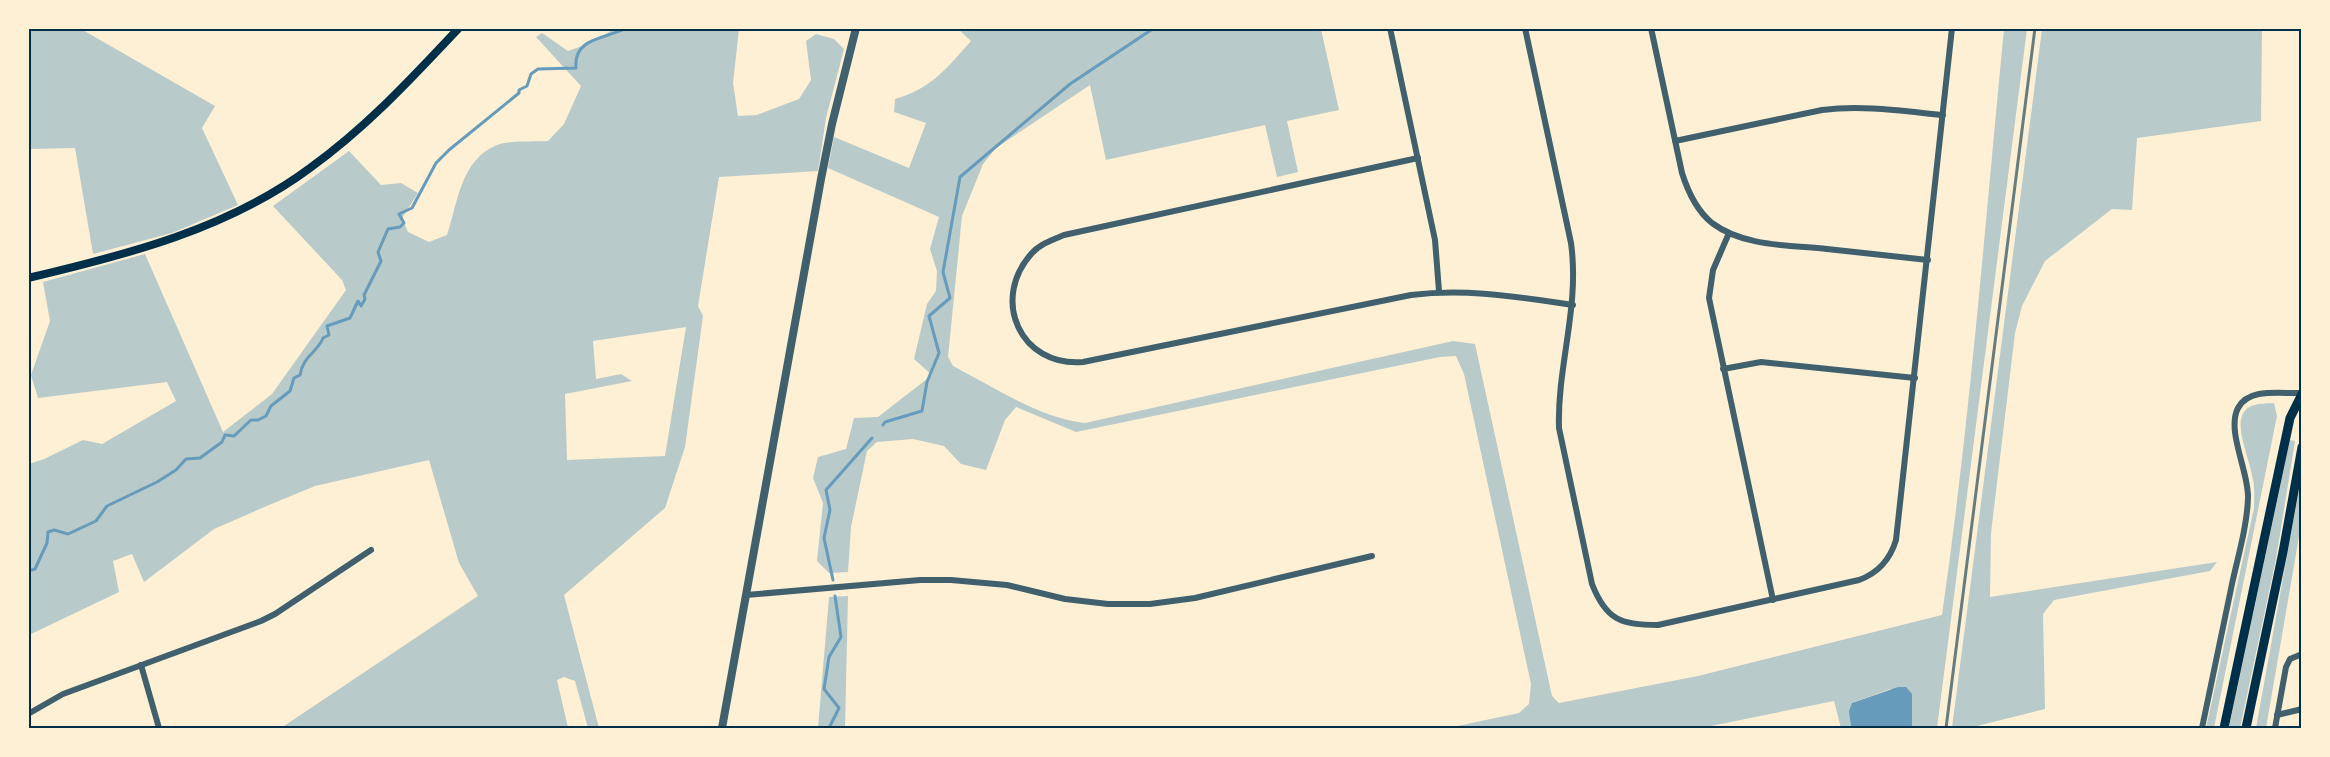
<svg xmlns="http://www.w3.org/2000/svg" width="2330" height="757" viewBox="0 0 2330 757" font-family="'Roboto Serif',serif">
<style>
.green{fill:#b9caca;fill-rule:evenodd}
.water{fill:#669bbc}
.lines{fill:none;stroke-linecap:round;stroke-linejoin:round}
.stream{stroke:#669bbc;stroke-width:3}
.minor{stroke:#3f606c;stroke-width:6}
.tertiary{stroke:#3f606c;stroke-width:8}
.secondary{stroke:#003049;stroke-width:8}
.primary{stroke:#003049;stroke-width:9}
.rail{stroke:#657d81;stroke-width:3}
.neatline{fill:none;stroke:#003049;stroke-width:2}
</style>
<rect width="100%" height="100%" fill="#fdf0d5"/>
<!-- green -->
<g class="green">
<path d="M615,28L739,29L733,83L738,116L757,115L799,99L811,80L806,41L816,34L834,39L844,49L826,118L818,171L719,177L698,306L703,316L685,447L665,508L564,595L599,728H588L575,681L564,677L557,680L568,728H281L478,596L459,563L429,460L315,486L269,505L214,529L144,582L132,554L113,561L119,592L29,635V464L44,459L83,440L102,444L176,401L167,382L38,398L31,375L50,321L43,282L145,254L223,432L272,394L346,290L342,280L273,206L349,151L381,185L401,183L418,193L402,218L408,232L429,242L447,235C458,203 460,160 497,145C509,140 534,142 548,141L564,124L581,86L536,37L542,33L568,51L596,41ZM686,327L665,456L567,460L565,394L632,381L621,374L596,379L593,341Z"/>
<polygon points="28,29 81,29 215,106 202,128 238,205 172,233 93,254 75,148 29,149"/>
<path d="M958,29H1321L1339,110L1287,121L1298,172L1277,177L1265,125L1106,160L1090,85L996,148L983,164L962,216L948,357L953,366C994,387 1039,418 1085,423L1453,341L1475,344L1552,696L1559,703L1698,676L1942,615C1970,421 1985,224 2004,29H2027L1937,728H1912V694L1890,689L1852,703L1850,722L1851,728H1841L1834,701L1701,728H1448L1519,713L1529,704L1531,684L1464,374L1456,356L1440,357L1076,432L1016,407L1005,420L986,470L961,464L944,446L913,439L877,442L867,451L851,527L848,572L829,573L817,561L823,503L813,478L818,457L846,449L854,418L878,417L932,375L914,359L927,304L936,291L937,271L930,249L939,217L828,168L834,137L909,168L926,123L894,112L895,99C931,89 947,68 971,41Z"/>
<polygon points="2042,29 2262,29 2261,121 2137,138 2132,210 2112,209 2045,261 2022,306 2015,333 1991,533 1990,597 2217,562 2210,571 2054,600 2043,614 2045,709 1969,728 1952,728"/>
<path d="M2274,403L2277,416L2214,728H2206L2254,508C2254,499 2255,489 2253,480C2251,463 2236,431 2242,416C2247,402 2263,404 2274,403Z"/>
<polygon points="2290,440 2295,441 2276,559 2240,728 2229,728"/>
<polygon points="2301,478 2301,525 2266,728 2256,728"/>
<polygon points="848,596 845,728 818,728 829,597"/>
</g>
<!-- water -->
<polygon class="water" points="1898,687 1906,687 1912,694 1912,728 1851,728 1849,711 1852,703"/>
<g class="lines">
<!-- stream -->
<g class="stream">
<polyline points="883,425 885,422 922,411 927,382 939,353 929,316 950,298 943,272 960,177 1070,84 1154,28"/>
<path d="M28,571L35,569L47,543L48,532L54,530L68,534L96,521L107,506L157,482L176,470L186,459L200,458L222,442L225,435L234,436L251,420H258L266,416L271,406L290,391L294,378L300,375C303,356 317,353 323,338L329,335L327,326L350,318L358,301L361,306L365,299L364,295L381,261L378,252L388,229L400,227L404,223L399,214L412,208L436,163L449,150L519,93V90L527,86L531,74L538,69L576,68C573,37 607,39 626,28"/>
<polyline points="833,580 824,538 830,510 826,490 872,438"/>
<polyline points="829,728 839,708 824,689 829,657 841,637 835,596"/>
</g>
<!-- minor -->
<g class="minor">
<polyline points="1390,28 1435,240 1439,291"/>
<path d="M1525,28L1571,243C1580,307 1557,366 1559,428L1592,584C1606,620 1621,625 1658,625L1859,580C1878,573 1890,560 1896,540L1952,28"/>
<path d="M1651,28L1682,173C1688,192 1696,210 1712,223C1744,247 1790,245 1827,249C1861,253 1894,256 1928,260"/>
<path d="M1675,141L1822,110C1863,105 1902,111 1943,115"/>
<path d="M1418,158L1064,235C1052,240 1040,244 1032,253C990,299 1020,367 1083,362L1411,295C1467,288 1517,297 1573,305"/>
<polyline points="1729,233 1713,270 1709,298 1773,600"/>
<polyline points="1723,369 1761,362 1915,378"/>
<polyline points="746,595 920,580 951,580 1007,585 1065,599 1108,604 1150,604 1195,598 1372,556"/>
<polyline points="141,665 159,728"/>
<polyline points="28,714 63,694 261,621 275,614 371,550"/>
<polyline points="2277,715 2302,709"/>
<path d="M2202,728C2212,680 2222,632 2232,584C2238,556 2247,527 2248,498C2249,472 2226,431 2238,408C2249,387 2282,394 2302,393"/>
<polyline points="2275,728 2286,667 2290,659 2302,654"/>
</g>
<!-- tertiary -->
<polyline class="tertiary" points="722,728 821,179 832,124 856,28"/>
<!-- secondary -->
<path class="secondary" d="M28,278C126,255 228,229 310,168C366,128 412,78 459,28"/>
<!-- primary -->
<g class="primary">
<polyline points="2224,728 2290,418 2302,394"/>
<polyline points="2246,728 2283,552 2302,447"/>
</g>
<!-- rail -->
<polyline class="rail" points="1946,728 2035,28"/>
</g>
<!-- border -->
<rect width="2330" height="757" fill="none" stroke="#fdf0d5" stroke-width="60"/>
<rect x="30" y="30" width="2270" height="697" class="neatline"/>
</svg>
